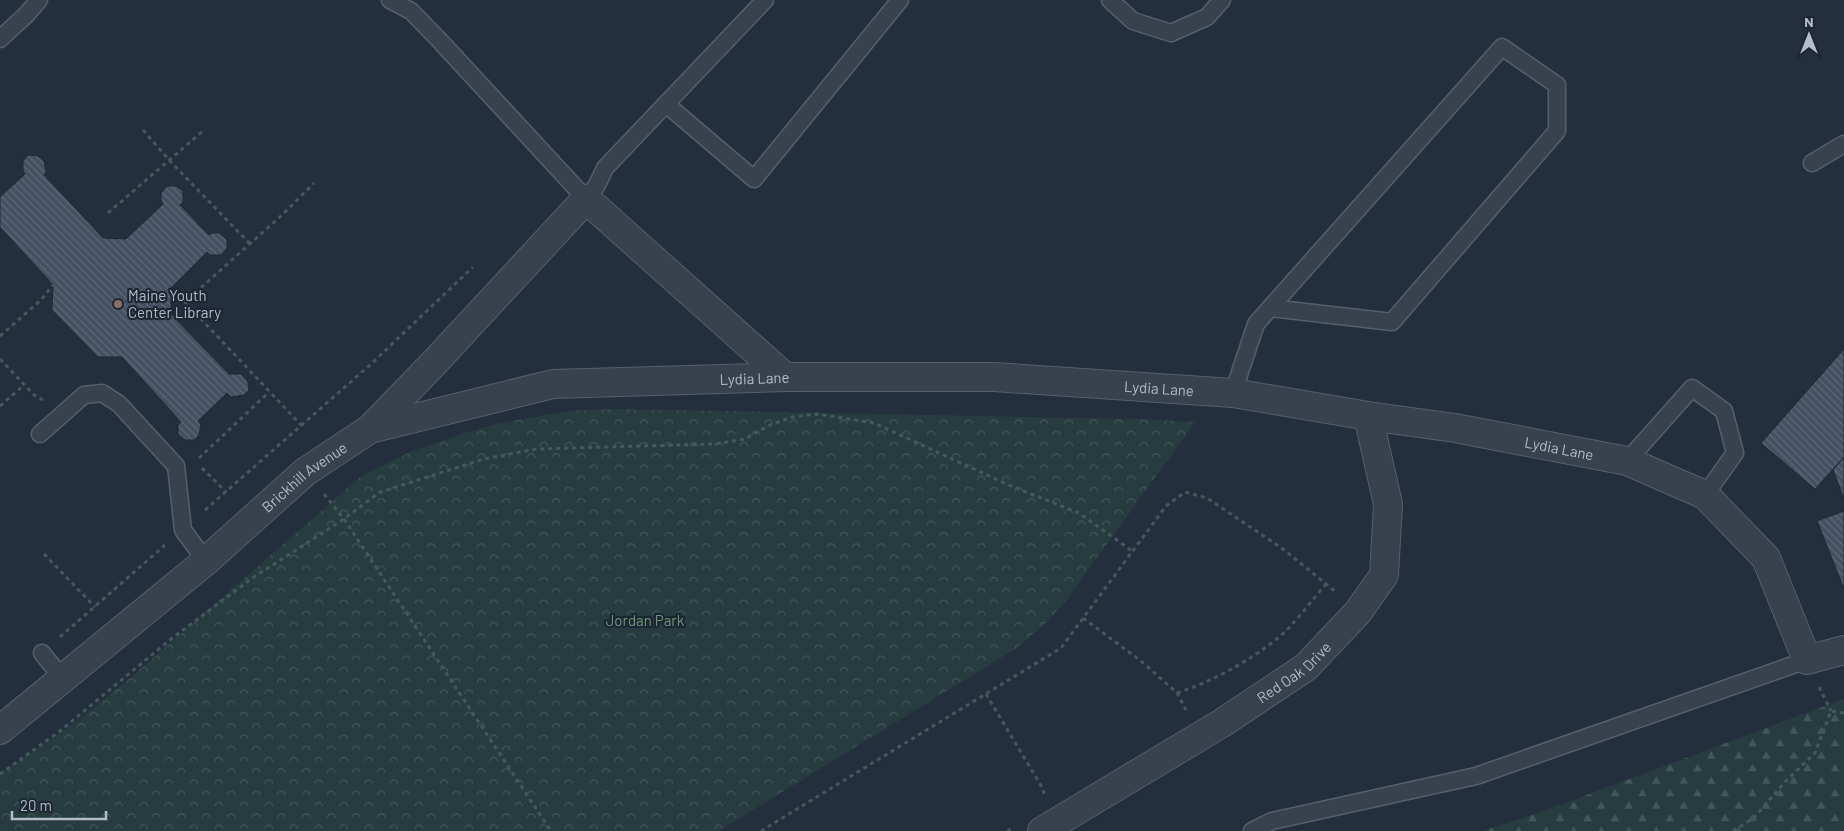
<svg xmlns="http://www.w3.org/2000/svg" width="1844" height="831" viewBox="0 0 1844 831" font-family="Barlow,sans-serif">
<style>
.forest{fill:url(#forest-firs)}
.park{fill:url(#park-crowns)}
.building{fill:url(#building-back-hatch);stroke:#1f2835}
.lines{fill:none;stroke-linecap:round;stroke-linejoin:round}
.service-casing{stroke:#565f6c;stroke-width:19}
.minor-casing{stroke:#565f6c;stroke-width:30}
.path{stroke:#44595c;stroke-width:3;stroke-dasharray:4 4;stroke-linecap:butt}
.service{stroke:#38414e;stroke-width:16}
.minor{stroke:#38414e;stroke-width:28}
.education-dot{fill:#8d6e63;stroke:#1d2633;stroke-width:2}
.labels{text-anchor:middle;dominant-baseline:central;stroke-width:4.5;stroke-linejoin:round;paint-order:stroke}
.poi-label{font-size:15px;fill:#b4bcc9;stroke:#1d2633;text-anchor:start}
.street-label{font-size:15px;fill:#b4bcc9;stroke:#1d2633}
.park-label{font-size:15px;fill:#6b9a76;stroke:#1d2633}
</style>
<defs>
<pattern id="forest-firs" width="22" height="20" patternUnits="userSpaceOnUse" patternTransform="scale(1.25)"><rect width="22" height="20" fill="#263c3f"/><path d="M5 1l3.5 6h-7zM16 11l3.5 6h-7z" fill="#435659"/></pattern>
<pattern id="park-crowns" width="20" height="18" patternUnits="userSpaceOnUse" patternTransform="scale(1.25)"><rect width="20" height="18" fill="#263c3f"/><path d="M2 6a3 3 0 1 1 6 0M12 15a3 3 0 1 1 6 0" fill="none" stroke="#435659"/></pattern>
<pattern id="building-back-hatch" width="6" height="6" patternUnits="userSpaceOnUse" patternTransform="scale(1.25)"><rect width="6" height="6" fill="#455162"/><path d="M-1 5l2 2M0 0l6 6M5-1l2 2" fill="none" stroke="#5d6877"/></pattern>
</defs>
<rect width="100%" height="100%" fill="#242f3e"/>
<!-- forest -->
<polygon class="forest" points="1844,699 1844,831 1483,831 1541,812"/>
<!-- park -->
<polygon class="park" points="614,409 1138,419 1195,422 1065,602 1043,626 1015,649 719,831 0,831 0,774 77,721 129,679 360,477 410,452 461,434 496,424 568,411"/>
<!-- building -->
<g class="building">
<polygon points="28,155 38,156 44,161 46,172 44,175 103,238 126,239 163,204 161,200 161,193 167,186 176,186 183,191 183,202 180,205 209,235 213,233 219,233 227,240 227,248 221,255 210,255 207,252 171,288 171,314 229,374 241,374 248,382 249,390 244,395 231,397 227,393 198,421 201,425 199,435 195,440 185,440 178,434 178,425 181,422 122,357 98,357 52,310 53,285 0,227 0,197 25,174 23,171 23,161"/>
<polygon points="1844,349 1844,457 1815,489 1761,443"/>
<polygon points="1844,457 1844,499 1833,470"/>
<polygon points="1844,511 1844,589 1817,521"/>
</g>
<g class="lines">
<!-- service casing -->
<g class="service-casing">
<g id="service">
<polyline points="390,0 411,11 441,42 586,199 597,185 605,168 765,0"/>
<polyline points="1110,0 1133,21 1171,33 1207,17 1222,0"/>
<polyline points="0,39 26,15 39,0"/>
<polyline points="666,104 754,179 900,0"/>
<polyline points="1812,163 1844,144"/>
<polyline points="1233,393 1256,324 1270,308 1502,47 1557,85 1557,131 1392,322 1270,308"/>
<polyline points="40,434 84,395 102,393 119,404 176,466 183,530 206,561"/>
<polyline points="1627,461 1692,388 1724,411 1735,453 1705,495"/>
<polyline points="42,653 63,679"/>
<polyline points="1252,831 1272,821 1476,776 1807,660"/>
</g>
</g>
<!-- minor casing -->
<g class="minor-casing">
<g id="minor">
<path id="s1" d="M370,429L553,384L785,377H994L1233,393L1368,416L1455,428L1627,461L1705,495L1766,558L1807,660L1844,650"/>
<path id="s2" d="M0,730L206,561L305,472L370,429L434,363L586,199L785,377"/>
<path id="s3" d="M1042,831L1222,723L1306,667L1358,612L1384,575L1388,504L1368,416"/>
</g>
</g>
<!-- path -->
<g class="path">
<polyline points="143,130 169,160 250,244"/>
<polyline points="108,213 204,130"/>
<polyline points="0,336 41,300 53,285"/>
<polyline points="0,359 34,395 43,400"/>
<polyline points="0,406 24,385"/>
<polyline points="302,426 185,302 282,215 314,183"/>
<polyline points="199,458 269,392"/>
<polyline points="202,468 226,492"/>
<polyline points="324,494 344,519 551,831"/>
<polyline points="205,510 370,365 473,267"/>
<polyline points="44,554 95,607"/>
<polyline points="1083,618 1141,661 1177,693 1186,710"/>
<polyline points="60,637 165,545"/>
<polyline points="1819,687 1831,711"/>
<path d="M1177,693C1213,681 1248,662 1278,638C1293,626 1312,600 1326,584"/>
<polyline points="986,694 1043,789 1044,794"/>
<polyline points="0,774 60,731 171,639 251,579 344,519 380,492 484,459 536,449 715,444 745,439 768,426 792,417 817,414 874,423 1011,486 1079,513 1132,551"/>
<polyline points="761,831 1061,648 1166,506 1185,492 1207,498 1283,549 1336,592"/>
<polyline points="1007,831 1014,827"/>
<polyline points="1733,831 1754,818 1784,783 1815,753 1831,711 1844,713"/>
</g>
<!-- service -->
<use href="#service" class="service"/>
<!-- minor -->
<use href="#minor" class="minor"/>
</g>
<!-- markers -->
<circle class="education-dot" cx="118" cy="304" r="5"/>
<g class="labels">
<!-- poi labels -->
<g class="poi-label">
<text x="128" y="295">Maine Youth<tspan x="128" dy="17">Center Library</tspan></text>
</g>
<!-- street labels -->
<g class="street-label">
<text stroke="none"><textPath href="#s1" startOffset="390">Lydia Lane</textPath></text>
<text stroke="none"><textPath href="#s1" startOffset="795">Lydia Lane</textPath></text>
<text stroke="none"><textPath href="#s1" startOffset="1200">Lydia Lane</textPath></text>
<text stroke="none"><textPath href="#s2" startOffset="396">Brickhill Avenue</textPath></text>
<text stroke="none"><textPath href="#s3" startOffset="298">Red Oak Drive</textPath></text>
</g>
<!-- park labels -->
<g class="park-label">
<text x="645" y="620">Jordan Park</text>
</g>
</g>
<!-- north arrow -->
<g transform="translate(1809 35)" stroke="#1d2633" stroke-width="4" paint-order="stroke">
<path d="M0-4L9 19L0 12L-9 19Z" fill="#b4bcc9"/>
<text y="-8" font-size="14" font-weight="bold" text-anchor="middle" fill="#b4bcc9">N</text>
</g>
<!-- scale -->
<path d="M12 811v8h94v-8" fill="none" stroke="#b4bcc9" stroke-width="2.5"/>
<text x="20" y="811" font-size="15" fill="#b4bcc9" stroke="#1d2633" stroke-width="4" paint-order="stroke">20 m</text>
</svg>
